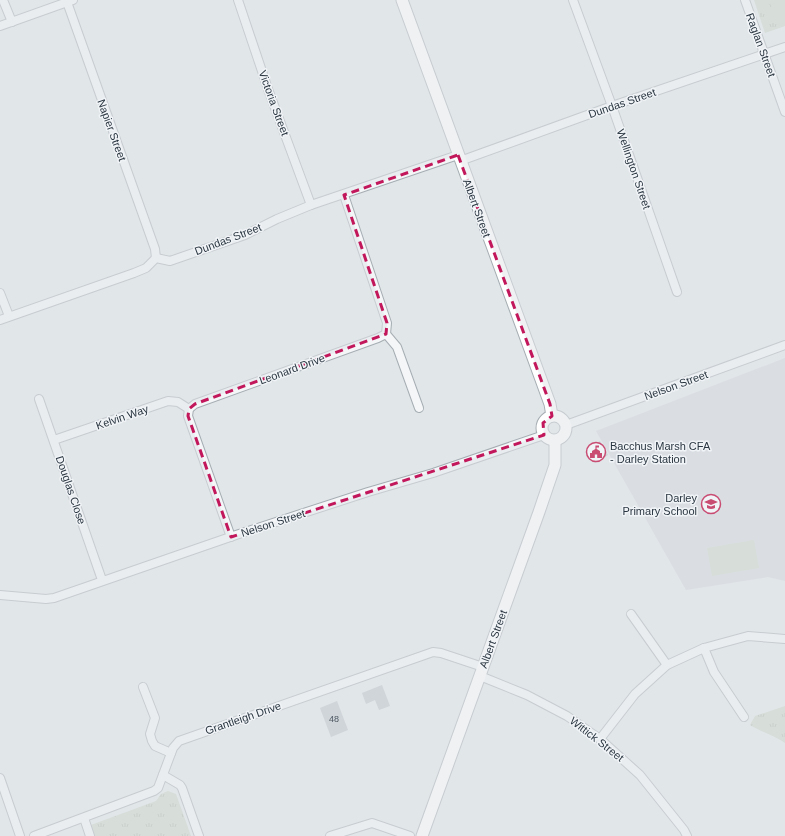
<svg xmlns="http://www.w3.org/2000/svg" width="785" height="836" viewBox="0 0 785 836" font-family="Arial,sans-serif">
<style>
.built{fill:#d0d5db}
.grass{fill:url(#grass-tufts)}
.pitch{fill:#c9d3c3}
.building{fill:#b9c0c6}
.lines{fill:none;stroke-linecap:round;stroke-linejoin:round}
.street-casing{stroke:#a6aeb3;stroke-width:10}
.secondary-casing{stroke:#a6aeb3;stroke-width:13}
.street{stroke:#f4f6f8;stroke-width:8}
.secondary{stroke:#fff;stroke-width:11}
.marked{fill:none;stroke:#c2185b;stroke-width:3;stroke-dasharray:8 5;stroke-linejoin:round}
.labels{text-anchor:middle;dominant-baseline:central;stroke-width:3;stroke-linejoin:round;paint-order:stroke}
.number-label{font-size:9px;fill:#4e5862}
.street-label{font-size:11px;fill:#2a3641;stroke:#f1f4f7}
.poi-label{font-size:11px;fill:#2a3641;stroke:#f1f4f7;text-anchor:start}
</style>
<defs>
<pattern id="grass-tufts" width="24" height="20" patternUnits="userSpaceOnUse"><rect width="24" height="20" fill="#c9d3c3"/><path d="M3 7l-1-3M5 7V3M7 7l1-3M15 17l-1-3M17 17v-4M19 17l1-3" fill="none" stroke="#adb6a9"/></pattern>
</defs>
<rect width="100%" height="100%" fill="#e1e6e9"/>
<!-- built -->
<polygon class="built" points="785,358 785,581 768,577 686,590 596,431"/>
<!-- grass -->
<g class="grass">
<polygon points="754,0 785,0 785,26 765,33"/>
<path d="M785,706V743C774,735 761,732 750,725L755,716Z"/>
<polygon points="168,791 176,794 191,836 88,836 87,830 91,825 156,801 161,794"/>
</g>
<!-- pitch -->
<g class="pitch">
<polygon points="769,0 785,0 785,22 777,25"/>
<polygon points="754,540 759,568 712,576 707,548"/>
</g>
<!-- building -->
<g class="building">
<polygon points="600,441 608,455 595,463 587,450"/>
<polygon points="382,685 390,706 379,710 375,700 366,704 362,693"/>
<polygon points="337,701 348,730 331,737 320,708"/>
</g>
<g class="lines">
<!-- street casing -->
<g class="street-casing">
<g id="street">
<polyline points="3,0 12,22"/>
<polyline points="238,0 268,89 311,205"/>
<polyline points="573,0 612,106 677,292"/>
<polyline points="745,0 785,112"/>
<polyline points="67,2 155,249 156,258"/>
<polyline points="0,26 73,0"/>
<polyline points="460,161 612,106 785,47"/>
<polyline points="0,293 9,316"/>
<polyline points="0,320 134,273 146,268 156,258 170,261 245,235 277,219 311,205 458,155"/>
<polyline points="386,334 397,347 419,408"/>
<polyline points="39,399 102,580"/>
<polyline points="566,425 785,345"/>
<polyline points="54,440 168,401 178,402 189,409"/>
<polyline points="231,537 188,416 189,409 195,404 378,338 386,334 387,323 344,195"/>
<polyline points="0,595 46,599 54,598 236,535 368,492 433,473 544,435"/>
<polyline points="631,614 667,665"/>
<polyline points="704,648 714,672 744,717"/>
<polyline points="480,676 527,695 567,716 600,739 640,775 684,830 687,836"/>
<polyline points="143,687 155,718 150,734 152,741 155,746 171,753"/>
<polyline points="600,739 635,694 667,665 704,648 748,636 785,639"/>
<polyline points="163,775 180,785 182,788 199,836"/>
<polyline points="0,778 20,836"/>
<polyline points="84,818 90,836"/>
<polyline points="34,836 154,791 158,788 173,748 179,741 433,652 441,653 483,667"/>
<polyline points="330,836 372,823 410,836"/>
</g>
</g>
<!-- secondary casing -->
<g class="secondary-casing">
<g id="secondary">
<polyline points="402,0 550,404 552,416"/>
<circle cx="554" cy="428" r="12"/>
<polyline points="422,836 539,512 555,465 555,441"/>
</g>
</g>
<!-- street -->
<use href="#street" class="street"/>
<!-- secondary -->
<use href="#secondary" class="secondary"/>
</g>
<!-- marked area -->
<path d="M0 0H785V836H0ZM458,155L550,404L552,416L543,423L544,435L231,537L188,416L189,409L195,404L386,334L387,323L344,195Z" fill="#e1e6e9" fill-opacity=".55" fill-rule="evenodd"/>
<path class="marked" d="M458,155L550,404L552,416L543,423L544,435L231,537L188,416L189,409L195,404L386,334L387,323L344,195Z"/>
<!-- icons -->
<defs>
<g id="civic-ring" transform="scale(1)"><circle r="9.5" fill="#f1f4f7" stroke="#c94c73" stroke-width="1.5"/><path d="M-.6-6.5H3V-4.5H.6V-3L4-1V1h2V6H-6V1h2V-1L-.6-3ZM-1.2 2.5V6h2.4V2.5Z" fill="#c94c73"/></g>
<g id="school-ring" transform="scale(1)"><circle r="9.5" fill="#f1f4f7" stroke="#c94c73" stroke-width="1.5"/><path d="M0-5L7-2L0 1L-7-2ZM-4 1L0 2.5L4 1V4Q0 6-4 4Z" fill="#c94c73"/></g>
</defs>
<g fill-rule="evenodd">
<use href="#civic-ring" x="596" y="452"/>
<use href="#school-ring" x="711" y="504"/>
</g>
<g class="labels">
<!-- number labels -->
<g class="number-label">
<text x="334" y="719">48</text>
</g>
<!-- street labels -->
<g class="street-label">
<text transform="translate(761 45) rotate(70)">Raglan Street</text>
<text transform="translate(274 103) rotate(70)">Victoria Street</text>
<text transform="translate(622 103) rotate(-19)">Dundas Street</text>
<text transform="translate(112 130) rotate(70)">Napier Street</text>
<text transform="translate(634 169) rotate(71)">Wellington Street</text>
<text transform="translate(477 208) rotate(70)">Albert Street</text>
<text transform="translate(228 239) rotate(-21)">Dundas Street</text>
<text transform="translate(292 369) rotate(-20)">Leonard Drive</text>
<text transform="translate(676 385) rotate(-20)">Nelson Street</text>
<text transform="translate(122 417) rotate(-19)">Kelvin Way</text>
<text transform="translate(71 490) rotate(71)">Douglas Close</text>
<text transform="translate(273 523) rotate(-18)">Nelson Street</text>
<text transform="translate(493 639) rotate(-70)">Albert Street</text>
<text transform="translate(243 718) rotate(-19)">Grantleigh Drive</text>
<text transform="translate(597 739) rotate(38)">Wittick Street</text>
</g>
<!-- poi labels -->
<g class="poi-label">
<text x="610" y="446">Bacchus Marsh CFA<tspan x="610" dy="13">- Darley Station</tspan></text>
<text x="697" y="498" text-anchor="end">Darley<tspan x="697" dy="13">Primary School</tspan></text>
</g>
</g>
</svg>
